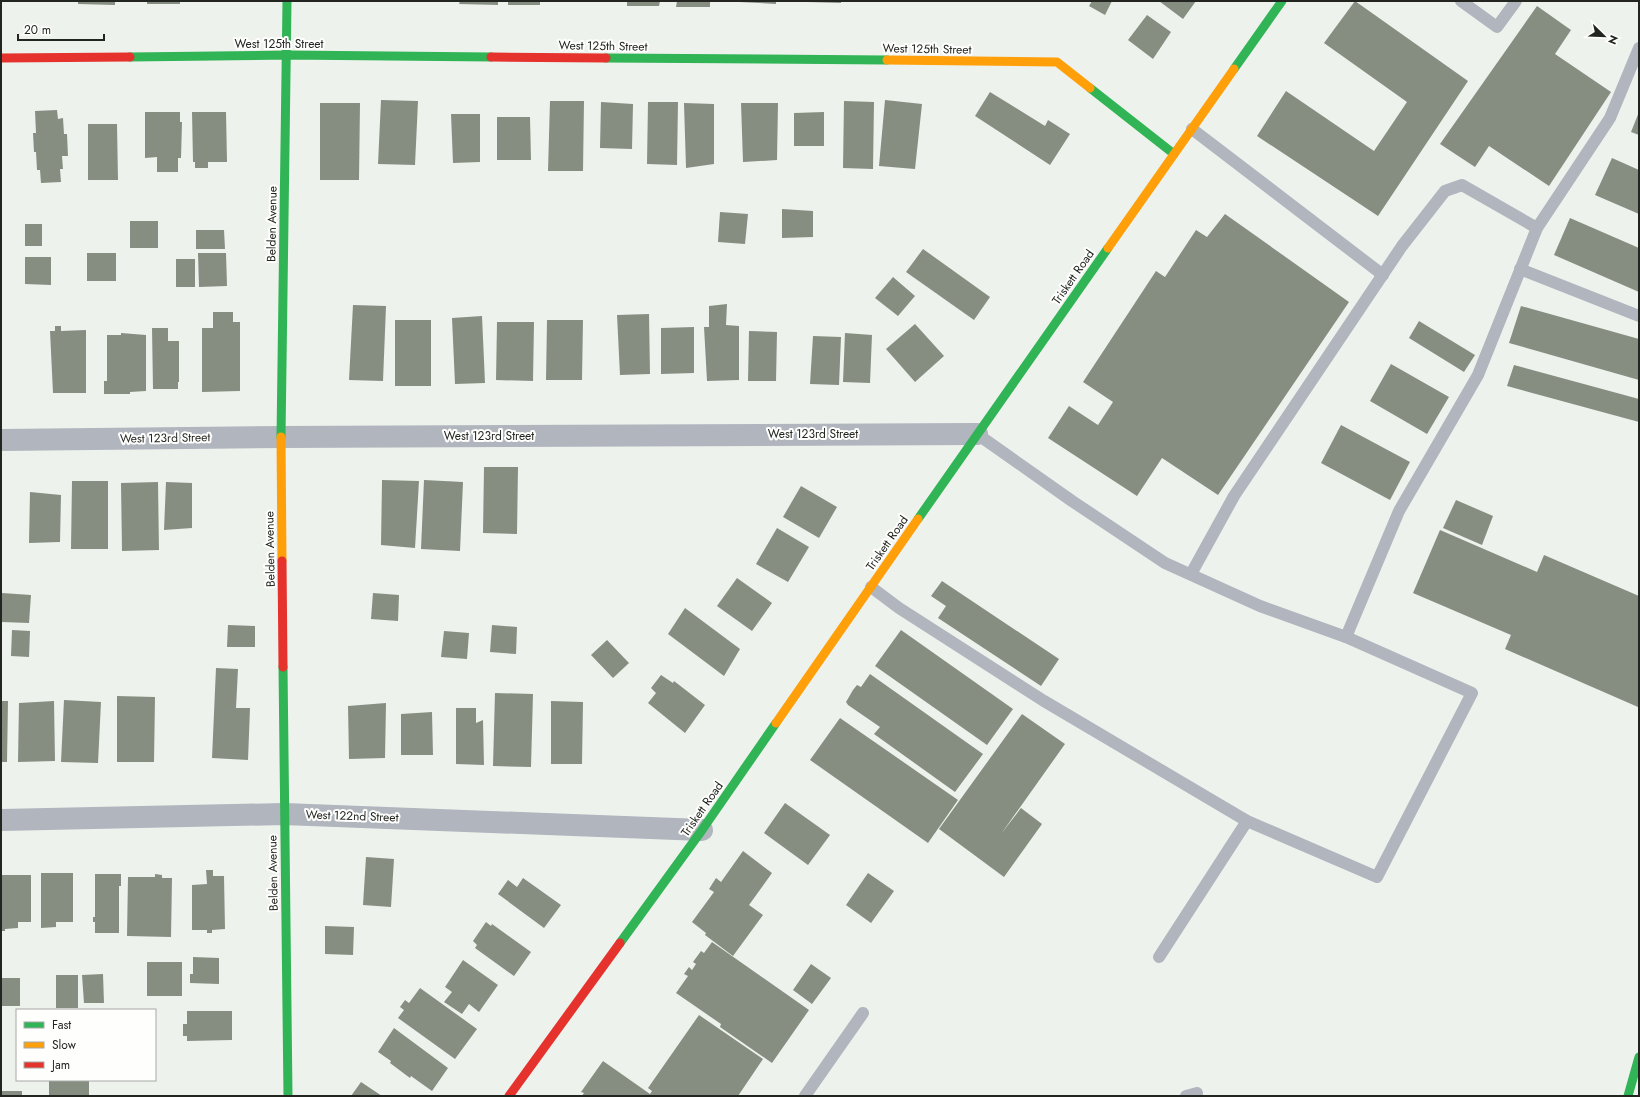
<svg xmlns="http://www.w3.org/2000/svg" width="1640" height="1097" viewBox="0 0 1640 1097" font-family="Jost,sans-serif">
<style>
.building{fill:#868e81}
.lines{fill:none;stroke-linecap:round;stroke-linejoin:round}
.lane{stroke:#b0b5be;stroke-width:12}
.street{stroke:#b0b5be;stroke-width:22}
.fast{stroke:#30b455;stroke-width:9}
.slow{stroke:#ff9f0a;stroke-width:9}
.jam{stroke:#e5322d;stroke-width:9}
.labels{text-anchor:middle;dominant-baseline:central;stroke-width:4;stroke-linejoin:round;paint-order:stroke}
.street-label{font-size:12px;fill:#232521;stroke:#fefffd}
</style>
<rect width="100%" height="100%" fill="#eef2ec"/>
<!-- building -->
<g class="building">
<polygon points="78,1 115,1 115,5 78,4"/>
<rect x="147" y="1" width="33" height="3"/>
<polygon points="460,1 498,1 498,5 459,4"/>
<rect x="508" y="1" width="32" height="4"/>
<polygon points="627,1 660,1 659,6 627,6"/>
<polygon points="677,1 710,1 710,7 676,7"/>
<polygon points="739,1 776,1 776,4 739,2"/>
<polygon points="807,1 841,1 841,3 807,2"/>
<polygon points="1092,1 1112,1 1105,15 1089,6"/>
<polygon points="1159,1 1196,1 1183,19"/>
<polygon points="1355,1 1468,81 1378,216 1257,136 1286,91 1374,151 1407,102 1324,43"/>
<polygon points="1537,6 1571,30 1555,54 1611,92 1549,186 1489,146 1475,167 1440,144"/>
<polygon points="1147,15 1171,32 1153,59 1128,40"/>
<polygon points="990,92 1045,126 1048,120 1070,134 1050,165 975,116"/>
<polygon points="381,100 418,101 415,165 378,164"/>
<polygon points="885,100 922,104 915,169 879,166"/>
<polygon points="550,101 584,101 583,171 548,171"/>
<polygon points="844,101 874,102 873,169 843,168"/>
<polygon points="601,102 633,104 632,149 600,148"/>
<polygon points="648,102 678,102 677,165 647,164"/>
<polygon points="320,103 360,103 359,180 320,180"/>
<polygon points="684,103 714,104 714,164 686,168"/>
<polygon points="741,103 778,103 777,160 743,162"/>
<polygon points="57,110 58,119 63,118 64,134 67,134 68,156 62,156 63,169 60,169 61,182 41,183 40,170 37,170 36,152 34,152 33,133 36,133 35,111"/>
<polygon points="145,112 180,112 180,122 182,122 181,158 178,158 178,172 157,172 157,157 145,158"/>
<polygon points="192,112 226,112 227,162 208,162 208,168 195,168 195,162 193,162"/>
<polygon points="824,112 824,146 794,146 794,113"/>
<polygon points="1639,112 1639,135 1631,132"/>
<polygon points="451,114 480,114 480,162 453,163"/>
<polygon points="497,117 530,117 531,160 497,160"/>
<polygon points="88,124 117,124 118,180 88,180"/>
<polygon points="1612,158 1639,170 1639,214 1595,195"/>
<polygon points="782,209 813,211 813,237 782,238"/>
<polygon points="720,212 748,214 745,244 718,242"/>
<polygon points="1225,214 1349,302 1218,495 1162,458 1137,496 1048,438 1069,406 1098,425 1113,402 1083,382 1156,271 1165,277 1196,230 1207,237"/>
<polygon points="1570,218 1639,248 1639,292 1554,255"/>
<rect x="130" y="221" width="28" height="27"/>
<rect x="25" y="224" width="17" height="22"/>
<polygon points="196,230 224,230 225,249 196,249"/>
<polygon points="923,249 990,297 974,320 906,272"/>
<rect x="87" y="253" width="29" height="28"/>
<polygon points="198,253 226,253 227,286 199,287"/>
<polygon points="25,257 51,257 51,285 25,284"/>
<rect x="176" y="259" width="19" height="28"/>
<polygon points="893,277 915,296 898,316 875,298"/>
<polygon points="727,304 726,325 739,326 739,380 707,381 704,327 709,327 709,306"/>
<polygon points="353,305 386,306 383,381 349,380"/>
<polygon points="1521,306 1639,339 1639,380 1509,343"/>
<polygon points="213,312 233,312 233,322 240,322 240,391 202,392 202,328 213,328"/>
<polygon points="649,314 650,374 620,375 617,315"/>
<polygon points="482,316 485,383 455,384 452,318"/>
<rect x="395" y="320" width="36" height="66"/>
<polygon points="547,320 583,320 582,380 546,380"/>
<polygon points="1419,321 1475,355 1464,372 1409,338"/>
<polygon points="497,322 534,322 533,381 496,380"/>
<polygon points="915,324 944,356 915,382 886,349"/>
<polygon points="55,326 61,326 61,331 86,330 86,393 53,393 50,331 55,331"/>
<polygon points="694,327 694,373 661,374 661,328"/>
<polygon points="152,328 168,328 168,341 179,341 179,382 178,382 178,389 153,389"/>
<polygon points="749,331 777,332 776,381 748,381"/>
<polygon points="121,333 146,335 146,391 130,392 130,394 104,394 104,381 107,381 107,335 121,335"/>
<polygon points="845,333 872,335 870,383 843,382"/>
<polygon points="813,336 841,337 839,385 810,384"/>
<polygon points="1391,364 1449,397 1427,434 1370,401"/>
<polygon points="1514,365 1639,399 1639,422 1507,386"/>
<polygon points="1341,425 1410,462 1390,500 1321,463"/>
<polygon points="484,467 518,467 517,534 483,533"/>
<polygon points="382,480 419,481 415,548 381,545"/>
<polygon points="424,480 463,482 460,551 421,549"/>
<polygon points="72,481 108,481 108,549 71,549"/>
<polygon points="158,482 159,550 122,551 121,483"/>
<polygon points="166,482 192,483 192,528 164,530"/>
<polygon points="801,486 837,507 819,538 783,517"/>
<polygon points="30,492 61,495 60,542 29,543"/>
<polygon points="1456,500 1493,516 1482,545 1443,528"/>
<polygon points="777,528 809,547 788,582 756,564"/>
<polygon points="1440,530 1537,572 1544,555 1639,596 1638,707 1505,649 1511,635 1413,593"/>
<polygon points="737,578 772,603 752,631 717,606"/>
<polygon points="942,581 1059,659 1041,686 938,618 946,606 931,596"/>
<polygon points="2,593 31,595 29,623 1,622"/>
<polygon points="373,593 399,595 398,621 371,619"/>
<polygon points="685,608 740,649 724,676 668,634"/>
<polygon points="228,625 255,626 255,647 227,647"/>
<polygon points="492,625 517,627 516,654 490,652"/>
<polygon points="12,630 30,631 29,657 11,656"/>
<polygon points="901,630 1013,709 987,745 875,666"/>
<polygon points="444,631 469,633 467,659 441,657"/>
<polygon points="607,640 629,663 613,678 591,655"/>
<polygon points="216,668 238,669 236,708 250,708 248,760 212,758"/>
<polygon points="870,674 983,754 955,792 874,734 880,727 848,705 846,702 853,690 857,685 861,687"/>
<polygon points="661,675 673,683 674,681 705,705 685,733 648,703 656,693 651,688"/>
<polygon points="495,693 533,694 531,767 493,766"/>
<polygon points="117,696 155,697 154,762 117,762"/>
<polygon points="64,700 101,702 98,763 61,762"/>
<polygon points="1,701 8,701 7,762 1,762"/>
<polygon points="54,701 55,761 18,762 19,703"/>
<polygon points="551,701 583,702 582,764 551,764"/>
<polygon points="386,703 385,758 349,759 348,706"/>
<polygon points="456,708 476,708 476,723 483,720 484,765 456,764"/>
<polygon points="432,712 433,755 401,755 401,714"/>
<polygon points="1022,714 1065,744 1001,834 1021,808 1042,824 1004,877 939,829"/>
<polygon points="840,718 958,800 928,843 810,760"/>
<polygon points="785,803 830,835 808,865 764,833"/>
<polygon points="743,851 772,873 749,905 763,915 733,956 705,935 706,933 692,922 714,892 709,889 716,878 721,882"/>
<polygon points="366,857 394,859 391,907 363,905"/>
<polygon points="206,870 213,870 213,876 224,876 225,929 212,930 212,933 207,933 207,930 192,930 192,885 207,884"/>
<polygon points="41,873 73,873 73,922 56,922 56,927 41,928"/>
<polygon points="868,873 894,891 871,923 846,905"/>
<polygon points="95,874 121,874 121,886 119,886 119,933 95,933 95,922 93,922 93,917 95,917"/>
<polygon points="155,874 162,875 162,878 172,878 171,937 127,936 128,877 155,877"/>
<polygon points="1,875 31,875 31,922 18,922 18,928 5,929 5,931 1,931"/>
<polygon points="523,878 561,905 544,928 498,894 508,880 517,887"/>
<polygon points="486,922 491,926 492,924 531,952 514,976 475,948 477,945 473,941"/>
<polygon points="325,926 354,927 353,955 325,954"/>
<polygon points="712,942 809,1010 772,1063 720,1027 721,1024 676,993 688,976 684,974 689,967 692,970 696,964 693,962 701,951 704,953"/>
<polygon points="193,957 219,958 219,984 190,983 190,974 193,974"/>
<polygon points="463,960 498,985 479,1012 469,1004 462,1014 444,1002 452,992 445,987"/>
<rect x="147" y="962" width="35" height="34"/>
<polygon points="811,964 831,978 812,1004 793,990"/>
<polygon points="103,974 104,1003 84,1003 82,975"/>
<rect x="56" y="975" width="22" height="33"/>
<rect x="1" y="978" width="19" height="28"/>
<polygon points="420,988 477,1029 455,1059 398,1018 404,1010 400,1007 405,1000 409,1003"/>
<polygon points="187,1011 232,1011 232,1040 187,1041 187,1036 183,1036 183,1024 187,1024"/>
<polygon points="699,1015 763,1059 738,1096 582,1096 584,1093 581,1092 603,1061 650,1094 652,1091 648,1088"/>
<polygon points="394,1028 448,1068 432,1091 411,1076 410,1078 390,1063 391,1061 378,1052"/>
<rect x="49" y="1080" width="40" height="16"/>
<polygon points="361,1082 382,1096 351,1096"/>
<rect x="1" y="1091" width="21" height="5"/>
</g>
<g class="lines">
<!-- lane -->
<g class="lane">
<polyline points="1461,1 1497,27 1516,1"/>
<polyline points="1192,129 1383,275"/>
<polyline points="1520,269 1639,316"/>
<polyline points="1191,574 1234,496 1402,246 1445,191 1462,185 1537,228"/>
<polyline points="871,587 899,608 1044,701 1247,821 1377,877 1472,693 1346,637 1260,606 1165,563 1072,501 977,434"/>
<polyline points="1346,637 1399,511 1478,375 1537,228 1610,118 1639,48"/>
<polyline points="1159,957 1247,821"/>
<polyline points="805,1096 863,1013"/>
<polyline points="1186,1096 1197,1093"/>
</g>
<!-- street -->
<g class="street">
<polyline points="1,440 281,437 977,434"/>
<polyline points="1,820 284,814 702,830"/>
</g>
<!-- fast -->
<g class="fast">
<polyline points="130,57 287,55 491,57"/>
<polyline points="606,58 887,60"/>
<polyline points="1234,69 1282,1"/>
<polyline points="1090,88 1174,154"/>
<polyline points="281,437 287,1"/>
<polyline points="918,519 1108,248"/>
<polyline points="283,667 288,1096"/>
<polyline points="620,943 702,830 776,723"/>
<polyline points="1628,1096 1639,1057"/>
</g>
<!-- slow -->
<g class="slow">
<polyline points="887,60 1057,62 1090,88"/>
<polyline points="1108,248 1234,69"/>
<polyline points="281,437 282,561"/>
<polyline points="776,723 918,519"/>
</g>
<!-- jam -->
<g class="jam">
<polyline points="491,57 606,58"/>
<polyline points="1,58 130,57"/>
<polyline points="282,561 283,667"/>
<polyline points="509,1096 620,943"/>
</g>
</g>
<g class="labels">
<!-- street labels -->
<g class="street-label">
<text x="279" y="44">West 125th Street</text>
<text transform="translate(603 46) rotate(1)">West 125th Street</text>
<text transform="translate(927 49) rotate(1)">West 125th Street</text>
<text transform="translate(272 224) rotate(-89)">Belden Avenue</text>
<text transform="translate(1073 277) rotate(-55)">Triskett Road</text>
<text x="813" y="434">West 123rd Street</text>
<text x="489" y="436">West 123rd Street</text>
<text transform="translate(165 438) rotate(-1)">West 123rd Street</text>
<text transform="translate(887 543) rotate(-55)">Triskett Road</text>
<text transform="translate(270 549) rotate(-91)">Belden Avenue</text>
<text transform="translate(702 809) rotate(-55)">Triskett Road</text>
<text transform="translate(352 816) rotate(2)">West 122nd Street</text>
<text transform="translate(273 873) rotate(-91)">Belden Avenue</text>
</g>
</g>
<!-- border -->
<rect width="1640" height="1097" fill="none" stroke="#232521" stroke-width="4"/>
<!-- legend -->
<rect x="16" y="1009" width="140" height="72" fill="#fefffd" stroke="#a6a8a5"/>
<rect x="24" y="1022" width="20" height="6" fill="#30b455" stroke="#a6a8a5"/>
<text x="52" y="1029" font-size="12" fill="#232521">Fast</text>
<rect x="24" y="1042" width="20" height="6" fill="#ff9f0a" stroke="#a6a8a5"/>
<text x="52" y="1049" font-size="12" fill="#232521">Slow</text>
<rect x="24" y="1062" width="20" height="6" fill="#e5322d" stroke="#a6a8a5"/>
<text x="52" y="1069" font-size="12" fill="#232521">Jam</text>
<!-- north arrow -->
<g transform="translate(1604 36) rotate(113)" stroke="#fefffd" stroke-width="3" paint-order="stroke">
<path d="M0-3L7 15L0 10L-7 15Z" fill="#232521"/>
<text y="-6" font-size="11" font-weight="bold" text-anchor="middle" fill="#232521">N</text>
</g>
<!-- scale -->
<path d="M18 34v6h86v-6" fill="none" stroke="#232521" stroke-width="2"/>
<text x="24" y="34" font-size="12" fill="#232521" stroke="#fefffd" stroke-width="3" paint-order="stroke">20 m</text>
</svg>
